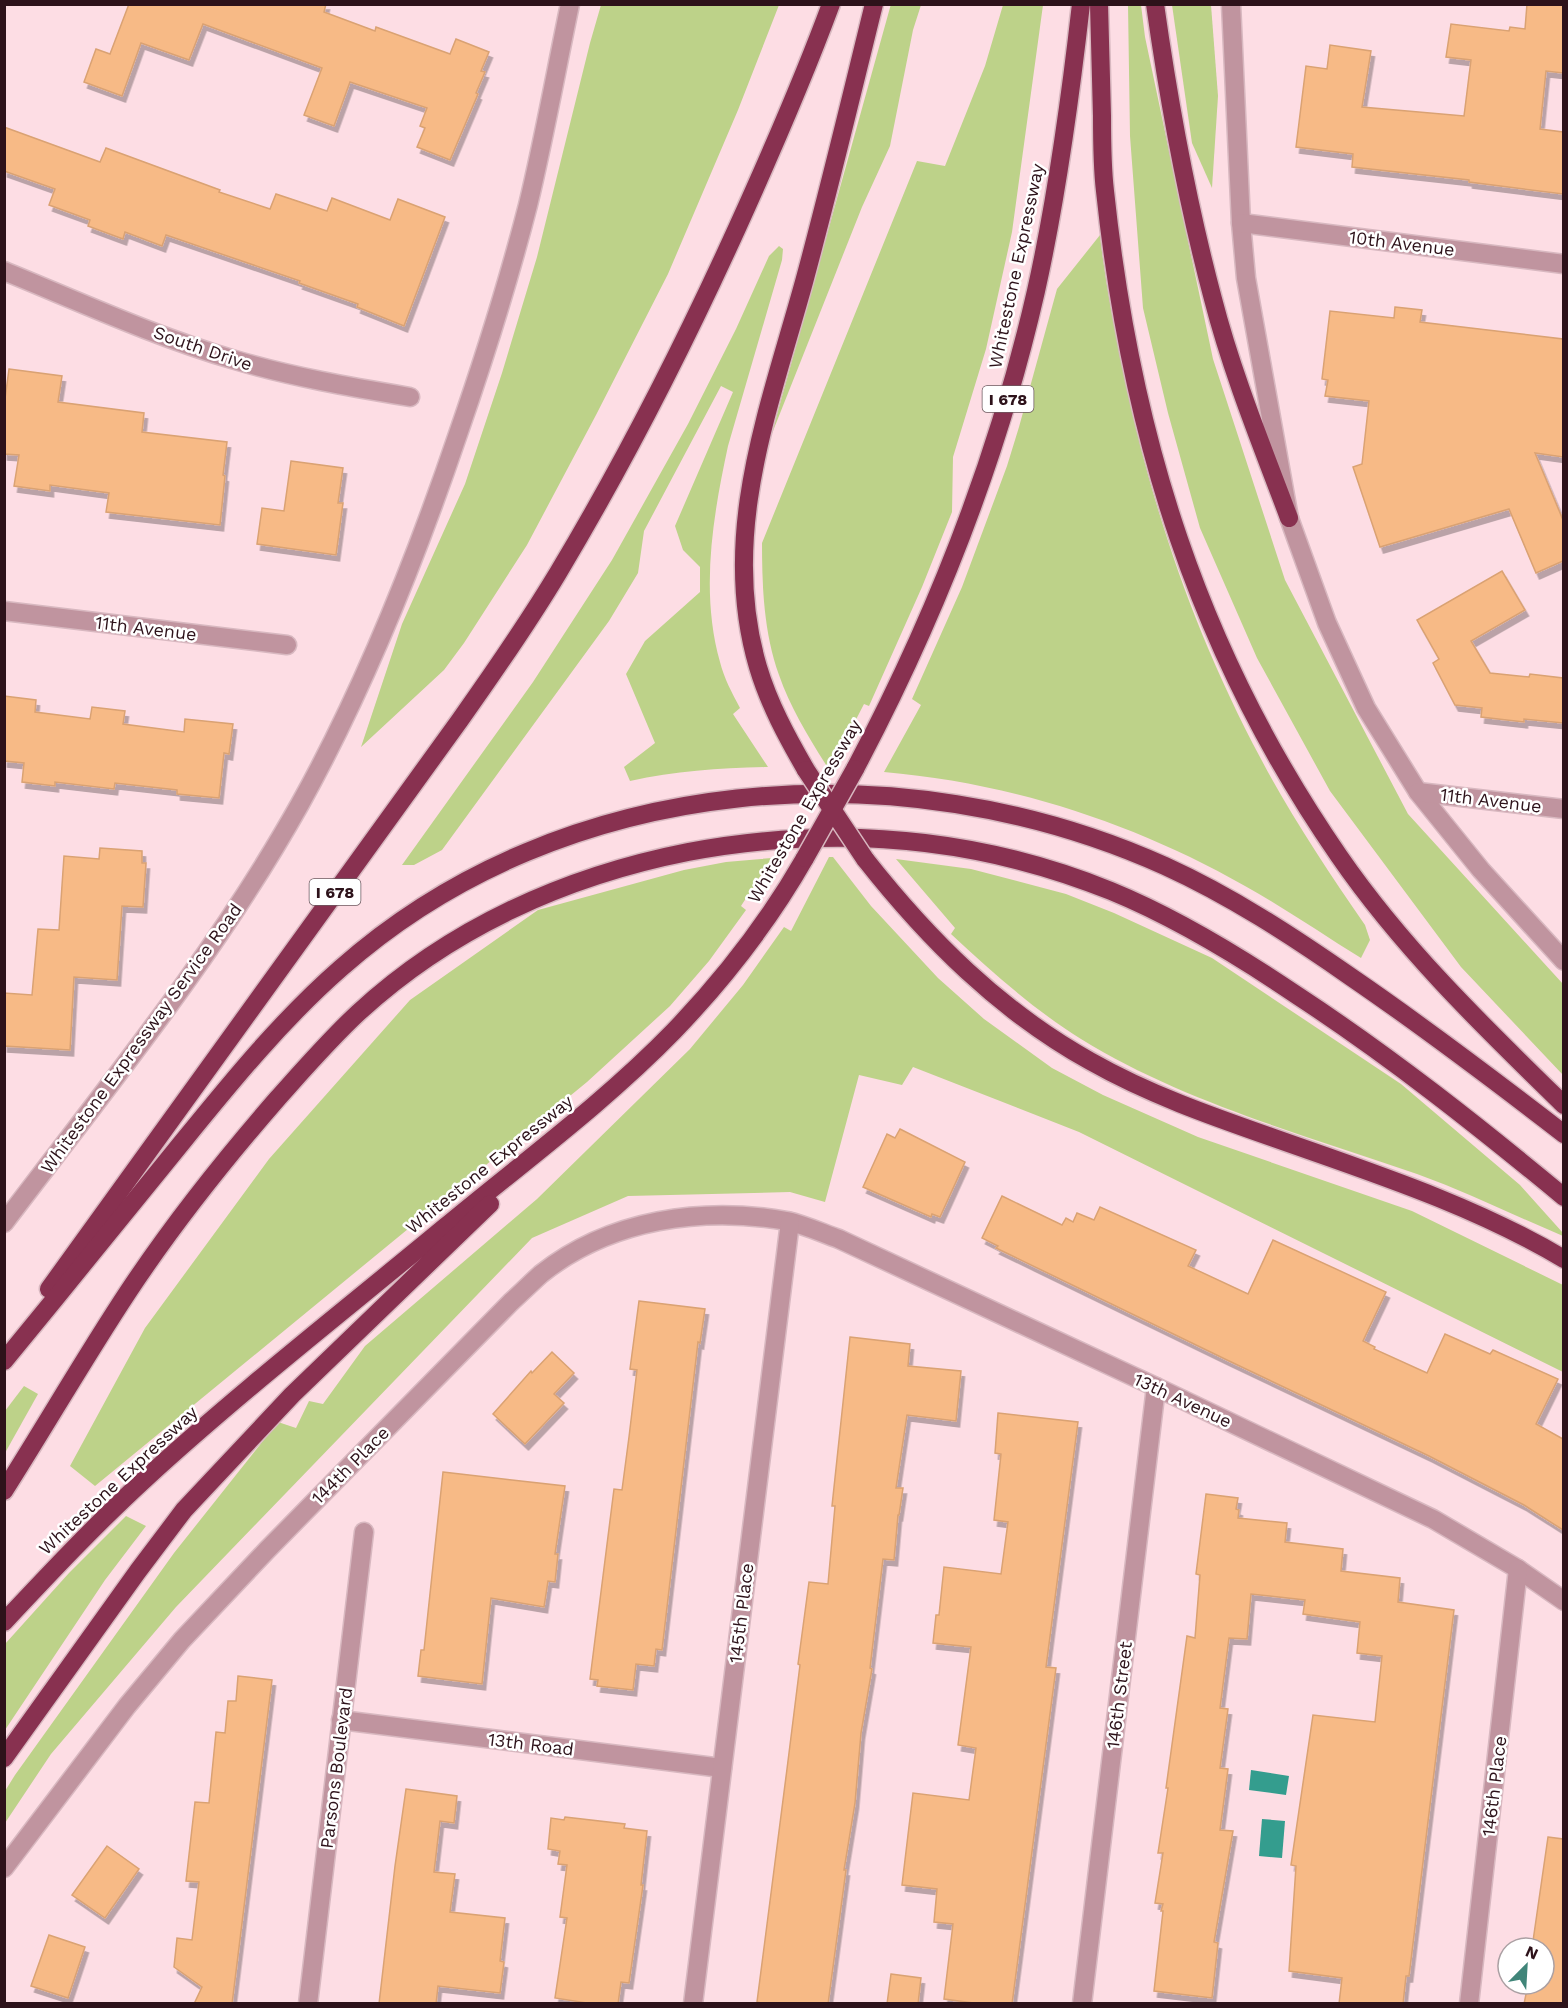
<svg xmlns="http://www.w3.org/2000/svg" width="1568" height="2008" viewBox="0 0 1568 2008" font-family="'Work Sans',sans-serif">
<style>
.green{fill:#bdd289}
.water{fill:#349d8e}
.building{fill:#f7ba86;stroke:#daa273;stroke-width:1.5;filter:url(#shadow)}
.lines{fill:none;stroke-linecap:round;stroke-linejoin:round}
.minor-casing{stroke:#d8b8c0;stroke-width:21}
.highway-casing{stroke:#d8b8c0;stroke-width:21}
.minor{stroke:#c0949f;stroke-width:18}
.highway{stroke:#883150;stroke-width:18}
.highway-bridge-casing{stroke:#d8b8c0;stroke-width:21;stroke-linecap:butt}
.highway-bridge{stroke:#883150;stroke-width:18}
.labels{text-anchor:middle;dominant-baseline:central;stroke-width:5;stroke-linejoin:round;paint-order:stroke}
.shield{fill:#fff;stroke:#6c595f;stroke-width:1.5}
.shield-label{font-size:16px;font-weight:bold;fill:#2d121a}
.street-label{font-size:18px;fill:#2d121a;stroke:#fff}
</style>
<defs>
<filter id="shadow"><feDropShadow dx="3.5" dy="6" stdDeviation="0" flood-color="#0004"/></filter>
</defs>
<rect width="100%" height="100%" fill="#fddde4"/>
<!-- green -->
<g class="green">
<polygon points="891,4 921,5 913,30 890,146 862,207 771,436"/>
<polygon points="601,5 779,5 738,110 668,274 596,415 527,545 464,643 444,670 361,747 402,624 465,484 502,373 537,257 590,43"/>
<path d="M1003,5H1043L1012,232L986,349L953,457L952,512L922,587L869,706L864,704L831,768H828C809,738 790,707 779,675C764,633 762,587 762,543L917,161L945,166L985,66Z"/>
<polygon points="1128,5 1141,5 1145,37 1213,359 1285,580 1408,814 1563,984 1563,1075 1461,967 1330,791 1257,658 1200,528 1168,413 1143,308 1130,136"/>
<polygon points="1172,5 1211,5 1218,96 1212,188 1192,143"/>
<path d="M1100,235C1105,281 1114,325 1123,370C1152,510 1194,633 1261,759C1291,816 1328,871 1365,925L1370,940L1361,958C1322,934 1285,908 1245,886C1134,823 1011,783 884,772L921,705L912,699L962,587L1007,466L1019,427L1057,289Z"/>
<path d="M779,246L783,249L782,260L728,446C713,516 700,591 720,662C724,678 732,693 740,708L733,714L768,767C721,768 676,771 630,781L624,767L655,743L626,674L645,641L700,592V567L683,550L675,526L733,392L721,386L644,531L638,573L609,621L442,850L414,865H402L533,682L612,560L688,424L736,329L769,256Z"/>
<polygon points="829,857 833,857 871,906 938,978 984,1019 1052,1068 1103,1095 1198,1137 1412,1211 1563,1285 1563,1372 1079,1132 913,1067 902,1085 859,1075 825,1202 790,1192 628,1196 532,1238 176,1607 51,1754 5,1823 5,1791 15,1775 174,1553 278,1422 296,1428 309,1401 323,1404 365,1346 537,1199 690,1049 743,985 784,927 791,931"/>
<polygon points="772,858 741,906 746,910 709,961 670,1006 587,1082 95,1486 70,1466 145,1328 269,1159 410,1000 538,910 684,870 726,862"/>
<path d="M896,859L971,869L1066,894L1114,913L1212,958L1401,1084L1520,1185L1563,1233V1236C1515,1216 1467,1192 1417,1174C1305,1135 1183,1102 1081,1039C1033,1009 992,972 951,934L955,928Z"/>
<polygon points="24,1386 38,1394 5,1453 5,1411"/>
<polygon points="126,1516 146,1526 105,1580 5,1730 5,1644 69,1573"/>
</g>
<!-- water -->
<g class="water">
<polygon points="1251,1770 1289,1776 1286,1795 1249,1790"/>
<polygon points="1262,1819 1285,1821 1282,1858 1259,1856"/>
</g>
<!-- building -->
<g class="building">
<polygon points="129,4 326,4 324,12 375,31 376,27 450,54 456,39 489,52 481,71 485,72 476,93 478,94 450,160 417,147 425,128 420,126 427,108 350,82 334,126 304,115 322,68 203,24 189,60 141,43 122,96 84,82 96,49 110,54"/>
<polygon points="1527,4 1563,4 1563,73 1546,71 1540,129 1563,132 1563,194 1469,182 1469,180 1352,167 1353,154 1296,147 1306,66 1327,69 1330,45 1371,51 1362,107 1464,116 1471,60 1446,57 1451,24 1509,31 1510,27 1525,29"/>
<polygon points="4,127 100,162 106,148 220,190 219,192 270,209 276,194 327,211 332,198 390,220 398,199 445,217 404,326 357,307 358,304 299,283 300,281 166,235 162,246 125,232 123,239 88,226 90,220 49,205 55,189 4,171"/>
<polygon points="1395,307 1422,310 1420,322 1563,339 1563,457 1535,453 1563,520 1563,561 1536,573 1509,509 1380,547 1353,467 1362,464 1369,401 1325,396 1328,380 1322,379 1330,311 1394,318"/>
<polygon points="9,369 62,376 58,402 144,413 142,432 227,442 223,475 225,476 220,525 106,512 109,493 50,485 50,491 14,486 19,455 4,454 4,406"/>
<polygon points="291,461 343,468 338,503 343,503 336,555 257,544 262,508 284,511"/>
<polygon points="1502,571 1525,610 1471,641 1490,673 1529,677 1530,674 1563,678 1563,723 1524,719 1524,722 1481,717 1482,708 1455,705 1433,663 1439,659 1417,620"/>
<polygon points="4,696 36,700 35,712 90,719 92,707 125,711 123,724 184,732 185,719 233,724 229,754 224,753 219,798 177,794 177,790 115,783 114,789 55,782 55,786 22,782 24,763 4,761"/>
<polygon points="100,848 142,851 142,863 146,863 143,907 122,906 117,980 74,977 70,1050 4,1046 4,993 32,995 38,929 59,930 64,856 99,859"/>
<polygon points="900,1129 965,1162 940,1217 932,1214 931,1217 863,1187 887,1134 895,1138"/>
<polygon points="1002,1196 1062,1225 1066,1218 1073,1222 1077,1213 1094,1220 1100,1207 1196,1250 1188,1266 1248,1294 1273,1240 1386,1292 1363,1341 1375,1347 1374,1349 1427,1373 1445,1334 1490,1354 1493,1350 1558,1379 1536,1424 1563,1439 1563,1530 1524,1505 1429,1456 1227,1360 996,1248 998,1246 982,1238"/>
<polygon points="639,1301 705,1309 700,1343 698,1342 662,1650 656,1649 654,1666 636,1664 633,1690 597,1686 598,1680 590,1679 614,1489 622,1490 629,1437 637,1370 630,1369"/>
<polygon points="850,1337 910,1344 908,1366 961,1371 956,1421 907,1415 896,1488 903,1488 899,1515 898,1515 894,1560 883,1559 870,1668 872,1669 861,1733 855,1803 844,1870 846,1870 828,2004 765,2004 757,2002 787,1769 800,1665 798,1664 809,1582 828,1584 835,1506 832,1506"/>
<polygon points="552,1352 574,1373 554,1394 564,1403 525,1444 493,1414 531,1371 532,1373"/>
<polygon points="998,1413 1078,1422 1046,1667 1056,1668 1012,2004 981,2004 944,1999 953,1924 934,1922 937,1889 902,1885 913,1793 969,1800 976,1748 958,1745 971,1647 933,1643 936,1615 939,1615 944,1567 1001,1574 1008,1522 994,1520 1001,1454 995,1453"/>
<polygon points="443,1472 565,1486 555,1554 558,1554 555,1582 548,1581 544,1607 491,1598 482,1684 418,1676 421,1650 424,1650"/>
<polygon points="1206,1494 1238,1498 1236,1509 1239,1510 1238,1518 1287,1523 1285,1542 1343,1549 1341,1571 1400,1578 1398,1602 1454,1610 1409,1976 1406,1976 1403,2004 1339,2004 1342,1978 1289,1971 1296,1866 1291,1865 1313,1715 1375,1722 1382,1656 1357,1653 1360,1622 1303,1614 1305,1600 1251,1594 1247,1639 1229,1638 1220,1708 1228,1709 1220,1768 1228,1769 1220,1830 1233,1831 1214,1942 1218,1943 1212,1998 1154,1991 1163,1911 1161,1911 1163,1904 1155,1903 1163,1853 1158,1853 1168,1788 1166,1788 1187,1636 1195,1638 1200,1575 1196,1574"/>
<polygon points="238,1676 272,1680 232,2004 194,2004 202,1987 174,1967 177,1938 192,1940 199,1882 186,1881 195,1802 209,1803 216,1732 225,1733 228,1701 236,1701"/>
<polygon points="406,1789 457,1796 454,1823 440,1821 434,1872 455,1874 450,1912 505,1918 500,1961 504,1962 500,1993 438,1986 436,2004 379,2004 395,1866"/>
<polygon points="565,1817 625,1824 624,1828 647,1831 641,1885 643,1885 629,1983 621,1982 618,2004 593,2004 555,1998 567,1918 560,1917 567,1865 558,1864 560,1851 548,1849 551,1818 564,1820"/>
<polygon points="1548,1837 1563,1839 1563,2004 1524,2004 1528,1984 1544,1984 1544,1948 1532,1948"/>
<polygon points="107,1846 139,1869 105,1918 72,1895"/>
<polygon points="49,1935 85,1947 68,1998 31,1986"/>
<polygon points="891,1974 921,1978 918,2004 887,2004"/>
</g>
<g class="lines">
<!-- minor casing -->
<g class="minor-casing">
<g id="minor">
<polyline points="1231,4 1241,223 1246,278 1289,518 1327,623 1366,708 1418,792 1481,870 1564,961"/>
<polyline points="1241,223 1564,264"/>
<path d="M4,271C80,302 156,337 235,360C292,377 351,387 410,397"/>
<polyline points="4,611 287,645"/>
<polyline points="1418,792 1564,809"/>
<path d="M4,1223C107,1087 216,954 300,804C365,687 415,561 458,434C484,359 508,283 528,205C544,139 556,71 570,4"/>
<polyline points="341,1720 722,1768"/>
<path d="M4,1868L127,1706L182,1640L267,1550L511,1302C521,1293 531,1283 541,1274C610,1219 703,1206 787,1221C805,1225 822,1233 839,1239L1156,1387L1433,1519L1518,1569L1564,1601"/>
<polyline points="308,2004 364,1532"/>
<polyline points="693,2004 790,1222"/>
<polyline points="1082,2004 1156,1387"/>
<polyline points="1469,2004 1518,1569"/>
</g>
</g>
<!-- highway casing -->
<g class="highway-casing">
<g id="highway">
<path d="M1099,4C1100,42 1101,79 1102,116C1102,141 1102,166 1105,191C1131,436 1198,652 1339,856C1403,949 1484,1027 1564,1105"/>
<path d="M1155,4C1169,103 1187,202 1213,299C1232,373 1262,446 1289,518"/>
<path d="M855,769C935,618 998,458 1036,291C1057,197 1070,101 1081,4"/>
<path d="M806,770C787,737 769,704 758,667C719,535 769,409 804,282C829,190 851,97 874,4"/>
<path d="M865,859C928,939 1000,1011 1090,1061C1148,1094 1211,1116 1274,1138C1373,1173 1473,1205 1564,1259"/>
<path d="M49,1289L460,720C494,672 528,623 558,573C625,461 684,345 738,226C771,153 803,80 831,4"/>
<path d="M4,1361C60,1293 115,1225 171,1156C224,1091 277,1024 341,968C563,771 901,747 1165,866C1231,896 1292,936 1351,977C1424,1027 1494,1080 1564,1134"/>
<path d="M4,1491C46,1425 85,1357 128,1292C173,1224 224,1160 278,1098C304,1069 330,1039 358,1013C450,928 566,876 688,852C832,825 975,836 1111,891C1177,918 1239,956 1298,996C1391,1057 1478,1126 1564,1197"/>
<path d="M4,1622C50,1573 96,1524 145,1479C241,1391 345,1310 445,1227C522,1163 604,1103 674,1031C724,979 769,921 805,858"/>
<polyline points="4,1758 138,1571 184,1510 292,1395 490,1204"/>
</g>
</g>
<!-- minor -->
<use href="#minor" class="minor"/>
<!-- highway -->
<use href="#highway" class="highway"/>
<!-- highway-bridge casing -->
<g class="highway-bridge-casing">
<g id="highway-bridge">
<polyline points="806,770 865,859"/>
<polyline points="805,858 855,769"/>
</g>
</g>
<!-- highway-bridge -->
<use href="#highway-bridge" class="highway-bridge"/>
</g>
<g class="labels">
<!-- shield labels -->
<g class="shield">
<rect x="982.5" y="386" width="51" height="26" rx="4.5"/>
<rect x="309.5" y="879" width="51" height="26" rx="4.5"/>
</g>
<g class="shield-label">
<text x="1008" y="399">I 678</text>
<text x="335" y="892">I 678</text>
</g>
<!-- street labels -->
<g class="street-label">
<text transform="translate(1402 243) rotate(7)">10th Avenue</text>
<text transform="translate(1016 266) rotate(-78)">Whitestone Expressway</text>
<text transform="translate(203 348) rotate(19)">South Drive</text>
<text transform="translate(146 628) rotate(7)">11th Avenue</text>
<text transform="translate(1491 800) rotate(7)">11th Avenue</text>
<text transform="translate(804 811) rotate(-60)">Whitestone Expressway</text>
<text transform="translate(141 1038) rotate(-54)">Whitestone Expressway Service Road</text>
<text transform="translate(489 1164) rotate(-39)">Whitestone Expressway</text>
<text transform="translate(1183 1400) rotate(25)">13th Avenue</text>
<text transform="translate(350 1465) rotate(-45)">144th Place</text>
<text transform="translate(118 1480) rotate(-43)">Whitestone Expressway</text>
<text transform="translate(741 1613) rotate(-83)">145th Place</text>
<text transform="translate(1119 1695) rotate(-83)">146th Street</text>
<text transform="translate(531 1744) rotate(7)">13th Road</text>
<text transform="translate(336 1768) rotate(-83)">Parsons Boulevard</text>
<text transform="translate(1494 1786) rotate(-83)">146th Place</text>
</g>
</g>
<!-- border -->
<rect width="1568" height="2008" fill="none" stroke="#2d121a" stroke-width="12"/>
<!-- north arrow -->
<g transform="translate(1526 1966) rotate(24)"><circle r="28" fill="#ffffff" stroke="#aba0a3" stroke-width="1.5"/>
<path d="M0-4.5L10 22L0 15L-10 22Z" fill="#408579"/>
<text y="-9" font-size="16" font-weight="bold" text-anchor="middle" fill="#2d121a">N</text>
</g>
</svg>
